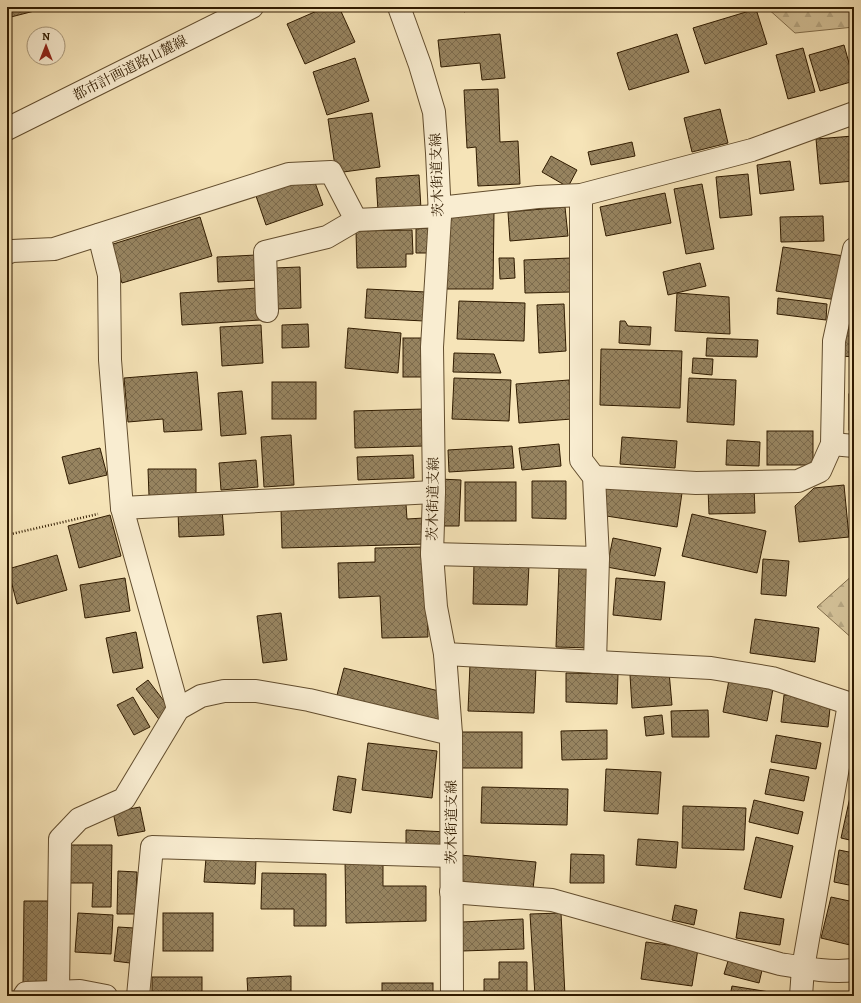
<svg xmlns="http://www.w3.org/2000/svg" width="861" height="1003" viewBox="0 0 861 1003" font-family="Alegreya,'Noto Serif JP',serif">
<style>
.forest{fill:url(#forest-firs);stroke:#826e4c}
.building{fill:url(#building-cross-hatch);stroke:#301b00}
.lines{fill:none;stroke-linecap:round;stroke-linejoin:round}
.minor-casing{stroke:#624d2e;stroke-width:24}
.tertiary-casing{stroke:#624d2e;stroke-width:24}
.path{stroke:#301b00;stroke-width:2.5;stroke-dasharray:1 2;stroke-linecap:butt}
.minor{stroke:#f9edd1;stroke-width:22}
.tertiary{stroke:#f9edd1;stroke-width:22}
.labels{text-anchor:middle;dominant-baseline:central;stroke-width:4;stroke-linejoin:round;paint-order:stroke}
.street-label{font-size:14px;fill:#301b00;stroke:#f9edd1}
</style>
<defs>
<pattern id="forest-firs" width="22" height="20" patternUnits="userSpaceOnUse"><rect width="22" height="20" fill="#d4c299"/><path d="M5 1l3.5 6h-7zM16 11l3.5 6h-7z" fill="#b6a682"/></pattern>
<pattern id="building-cross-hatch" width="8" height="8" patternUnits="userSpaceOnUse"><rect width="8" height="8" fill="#978460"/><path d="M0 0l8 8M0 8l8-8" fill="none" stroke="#7c6b4d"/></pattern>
</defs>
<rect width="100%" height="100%" fill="#f6e4b8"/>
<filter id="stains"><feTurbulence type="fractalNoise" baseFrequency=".005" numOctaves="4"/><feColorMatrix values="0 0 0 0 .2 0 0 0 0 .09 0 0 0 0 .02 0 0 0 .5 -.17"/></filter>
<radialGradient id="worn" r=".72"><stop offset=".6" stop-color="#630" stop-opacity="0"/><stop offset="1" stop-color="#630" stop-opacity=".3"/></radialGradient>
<!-- forest -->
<g class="forest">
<polygon points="766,7 854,7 854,27 795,33"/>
<polygon points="854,574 854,640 817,607"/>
</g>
<!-- building -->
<g class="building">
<polygon points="7,7 50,7 7,18"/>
<polygon points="326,7 339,7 355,42 305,64 287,24"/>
<polygon points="462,7 479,7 464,12"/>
<polygon points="756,9 767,44 705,64 693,28"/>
<polygon points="500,34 505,78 482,80 480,63 441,67 438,40"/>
<polygon points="677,34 689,72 629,90 617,53"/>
<polygon points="844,45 854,81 820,91 809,55"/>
<polygon points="803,48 815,92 788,99 776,55"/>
<polygon points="355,58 369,101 327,115 313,72"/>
<polygon points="498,89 500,142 518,141 520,184 478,186 476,147 467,148 464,90"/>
<polygon points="720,109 728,143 692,152 684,118"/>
<polygon points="372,113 380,167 336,173 328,119"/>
<polygon points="853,136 854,181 820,184 816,139"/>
<polygon points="632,142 635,156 591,165 588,152"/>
<polygon points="551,156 577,170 568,187 542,172"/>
<polygon points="790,161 794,190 760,194 757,165"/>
<polygon points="748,174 752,215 720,218 716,177"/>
<polygon points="419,175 421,209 378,211 376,178"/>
<polygon points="313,177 323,205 266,225 256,196"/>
<polygon points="702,184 714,249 686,254 674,189"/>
<polygon points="665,193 671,223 606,236 600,207"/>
<polygon points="565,207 568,236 510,241 508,212"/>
<polygon points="443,211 494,212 493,289 442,289"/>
<polygon points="823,216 824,241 781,242 780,217"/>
<polygon points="200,217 212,256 122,283 110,245"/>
<polygon points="429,228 430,253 416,253 416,229"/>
<polygon points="412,230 413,254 406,254 406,267 357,268 356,231"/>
<polygon points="783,247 844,256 837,300 776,291"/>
<polygon points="256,255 258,280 218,282 217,257"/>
<polygon points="499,258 514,258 515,278 500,279"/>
<polygon points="570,258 571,292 525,293 524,260"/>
<polygon points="700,263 706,286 668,295 663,272"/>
<polygon points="300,267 301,308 275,309 274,268"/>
<polygon points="258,288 260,320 182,325 180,293"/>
<polygon points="367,289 426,292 424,321 365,318"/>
<polygon points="677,293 729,297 730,334 675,331"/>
<polygon points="778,298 827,304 826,320 777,314"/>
<polygon points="459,301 525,303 524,341 457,339"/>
<polygon points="564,304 566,351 539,353 537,305"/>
<polygon points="620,321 625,321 628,326 651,327 650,345 619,343"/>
<polygon points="308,324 309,347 282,348 282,325"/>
<polygon points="261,325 263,363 222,366 220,327"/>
<polygon points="348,328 401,333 398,373 345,368"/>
<polygon points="845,329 854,330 854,357 842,356"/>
<rect x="403" y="338" width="23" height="39"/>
<polygon points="707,338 758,340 757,357 706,356"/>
<polygon points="601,349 682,351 680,408 600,405"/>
<polygon points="454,353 494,354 501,373 453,372"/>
<polygon points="693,358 713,359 712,375 692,373"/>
<polygon points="197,372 202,430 164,432 163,419 128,422 124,378"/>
<polygon points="454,378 511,380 509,421 452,419"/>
<polygon points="689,378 736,380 734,425 687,422"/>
<polygon points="569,380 572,419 519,423 516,384"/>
<rect x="272" y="382" width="44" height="37"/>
<polygon points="242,391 246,434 221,436 218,393"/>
<rect x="849" y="394" width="5" height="36"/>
<polygon points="424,409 424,446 355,448 354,411"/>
<rect x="767" y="431" width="46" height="34"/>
<polygon points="291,435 294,485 264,487 261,437"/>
<polygon points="622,437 677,441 675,468 620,464"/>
<polygon points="727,440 760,442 759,466 726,465"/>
<polygon points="559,444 561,466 522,470 519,448"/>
<polygon points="512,446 514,468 449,472 448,450"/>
<polygon points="100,448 107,475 69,484 62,457"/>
<polygon points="413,455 414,478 358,480 357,457"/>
<polygon points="256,460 258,487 221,490 219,463"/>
<polygon points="148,469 196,469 196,495 149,496"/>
<polygon points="440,479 461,480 459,526 438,526"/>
<polygon points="532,481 566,481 566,519 532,518"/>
<polygon points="605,481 682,493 677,527 600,515"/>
<rect x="465" y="482" width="51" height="39"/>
<polygon points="844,485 849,537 799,542 795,506 814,488"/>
<polygon points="754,486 755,513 709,514 708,487"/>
<polygon points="406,504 407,519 424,518 425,544 282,548 281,508"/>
<polygon points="222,509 224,535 179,537 178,511"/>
<polygon points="692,514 766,531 757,573 682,556"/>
<polygon points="110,515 121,556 79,568 68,526"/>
<polygon points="613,538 661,548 655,576 607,567"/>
<polygon points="425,547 428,637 382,638 380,596 339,598 338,563 375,562 375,548"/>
<polygon points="57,555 67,590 17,604 8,569"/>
<polygon points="763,559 789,561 786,596 761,594"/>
<polygon points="474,563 529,565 527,605 473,604"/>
<polygon points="559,568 594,568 591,648 556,647"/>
<polygon points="125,578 130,611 85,618 80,585"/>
<polygon points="616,578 665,582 661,620 613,615"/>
<polygon points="281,613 287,660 263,663 257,616"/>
<polygon points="755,619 819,628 815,662 750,653"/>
<polygon points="136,632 143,668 113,673 106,638"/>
<polygon points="470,664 536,667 534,713 468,711"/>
<polygon points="344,668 439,691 439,725 336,699"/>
<polygon points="669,672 672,705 632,708 630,675"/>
<polygon points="566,673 618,674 617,704 566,702"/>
<polygon points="148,680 173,713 161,722 136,689"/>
<polygon points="729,680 773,689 767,721 723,712"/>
<polygon points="784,695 831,699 828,727 781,722"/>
<polygon points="133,697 150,727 134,735 117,705"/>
<polygon points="708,710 709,737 672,737 671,711"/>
<polygon points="662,715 664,734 646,736 644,717"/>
<polygon points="607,730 607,759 562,760 561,731"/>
<rect x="459" y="732" width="63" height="36"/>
<polygon points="776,735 821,743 816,769 771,762"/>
<polygon points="368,743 437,751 432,798 362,790"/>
<polygon points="606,769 661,772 658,814 604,811"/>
<polygon points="770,769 809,777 804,801 765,794"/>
<polygon points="854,774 854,791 851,790"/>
<polygon points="338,776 356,779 351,813 333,810"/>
<polygon points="482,787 568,789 567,825 481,823"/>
<polygon points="850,797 854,798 854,841 841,838"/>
<polygon points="754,800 803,812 798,834 749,822"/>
<polygon points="683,806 746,808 744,850 682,848"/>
<polygon points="140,807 145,831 118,836 113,812"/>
<polygon points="406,830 448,832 447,846 406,844"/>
<polygon points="756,837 793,846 781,898 744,889"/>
<polygon points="638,839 678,842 676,868 636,865"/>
<polygon points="71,845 112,845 111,907 92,907 93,883 70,883"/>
<polygon points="839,850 854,853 854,886 834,882"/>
<polygon points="571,854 604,855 604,883 570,883"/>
<polygon points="460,855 536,862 533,889 457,881"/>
<polygon points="206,858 256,860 255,884 204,882"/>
<polygon points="383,860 383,886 426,886 426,921 346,923 345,861"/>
<polygon points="118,871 137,872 135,914 117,914"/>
<polygon points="262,873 326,874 326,926 294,926 294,909 261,909"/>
<polygon points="7,880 10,901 7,901"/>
<polygon points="831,897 854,902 854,946 821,938"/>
<polygon points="24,901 52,901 51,986 23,986"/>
<polygon points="675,905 697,910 694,925 672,920"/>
<polygon points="740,912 784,919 780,945 736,938"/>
<polygon points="78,913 113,915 111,954 75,952"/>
<rect x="163" y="913" width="50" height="38"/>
<polygon points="561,913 565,996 535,996 530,914"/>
<polygon points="523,919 524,949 462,951 462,922"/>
<polygon points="118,927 134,928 130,963 114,961"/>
<polygon points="646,942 698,949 692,986 641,979"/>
<polygon points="729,958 763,966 759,983 724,974"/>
<polygon points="499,962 527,962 527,996 484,996 484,979 499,979"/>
<polygon points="291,976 291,996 248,996 247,978"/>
<rect x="152" y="977" width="50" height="19"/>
<rect x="382" y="983" width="51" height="13"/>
<polygon points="732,986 782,994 782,996 730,996"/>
</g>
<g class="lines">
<!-- minor casing -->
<g class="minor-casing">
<g id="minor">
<polyline points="399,7 420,65 434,112 437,153 440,216 432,347 434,492 432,554 436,607 445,654 451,734 452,996"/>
<polyline points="581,195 581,460 594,477 598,558 595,662"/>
<polyline points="439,208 538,197 581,195 752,150 854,113"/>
<polyline points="99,235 109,275 110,360 122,508 178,709"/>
<polyline points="7,253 12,251 54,249 289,174 331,172 356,220"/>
<polyline points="267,311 265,252 327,237 356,220 440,216"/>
<polyline points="832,444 854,446"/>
<polyline points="594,477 696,483 798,481 820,471 832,444 834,341 854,249"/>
<polyline points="122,508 434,492"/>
<polyline points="432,554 598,558"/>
<polyline points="445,654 711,668 772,678 854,705"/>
<path d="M451,892L552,900L780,964C804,968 830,973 854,970"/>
<polyline points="58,992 60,839 79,819 124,799 178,709 201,696 224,691 256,691 309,700 451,734"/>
<polyline points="24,996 26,993 80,991 106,996"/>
<polyline points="138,996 152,847 451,856"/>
<polyline points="801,996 803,968 849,704"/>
</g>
</g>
<!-- tertiary casing -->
<g class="tertiary-casing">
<polyline id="tertiary" points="7,129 252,7"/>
</g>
<!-- path -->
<polyline class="path" points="7,535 98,514"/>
<!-- minor -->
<use href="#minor" class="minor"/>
<!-- tertiary -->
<use href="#tertiary" class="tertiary"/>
</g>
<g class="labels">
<!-- street labels -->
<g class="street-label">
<text transform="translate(130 68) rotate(-27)">都市計画道路山麓線</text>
<text transform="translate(437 175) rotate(-92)">茨木街道支線</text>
<text transform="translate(433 499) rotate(-89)">茨木街道支線</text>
<text transform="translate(451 822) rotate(-90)">茨木街道支線</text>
</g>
</g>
<!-- margin -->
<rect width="861" height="1003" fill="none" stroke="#f6e4b8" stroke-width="24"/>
<rect x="8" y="8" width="845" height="987" fill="none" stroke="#301b00" stroke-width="2"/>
<rect x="12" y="12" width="837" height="979" fill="none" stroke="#301b00"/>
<!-- north arrow -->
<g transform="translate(46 46)"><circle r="19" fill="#f9edd1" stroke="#a9997d"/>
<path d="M0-3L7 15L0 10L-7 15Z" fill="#8f2418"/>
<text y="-6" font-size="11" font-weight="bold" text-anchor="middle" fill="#301b00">N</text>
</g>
<rect width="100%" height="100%" filter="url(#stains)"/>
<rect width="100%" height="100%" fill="url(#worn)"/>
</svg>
